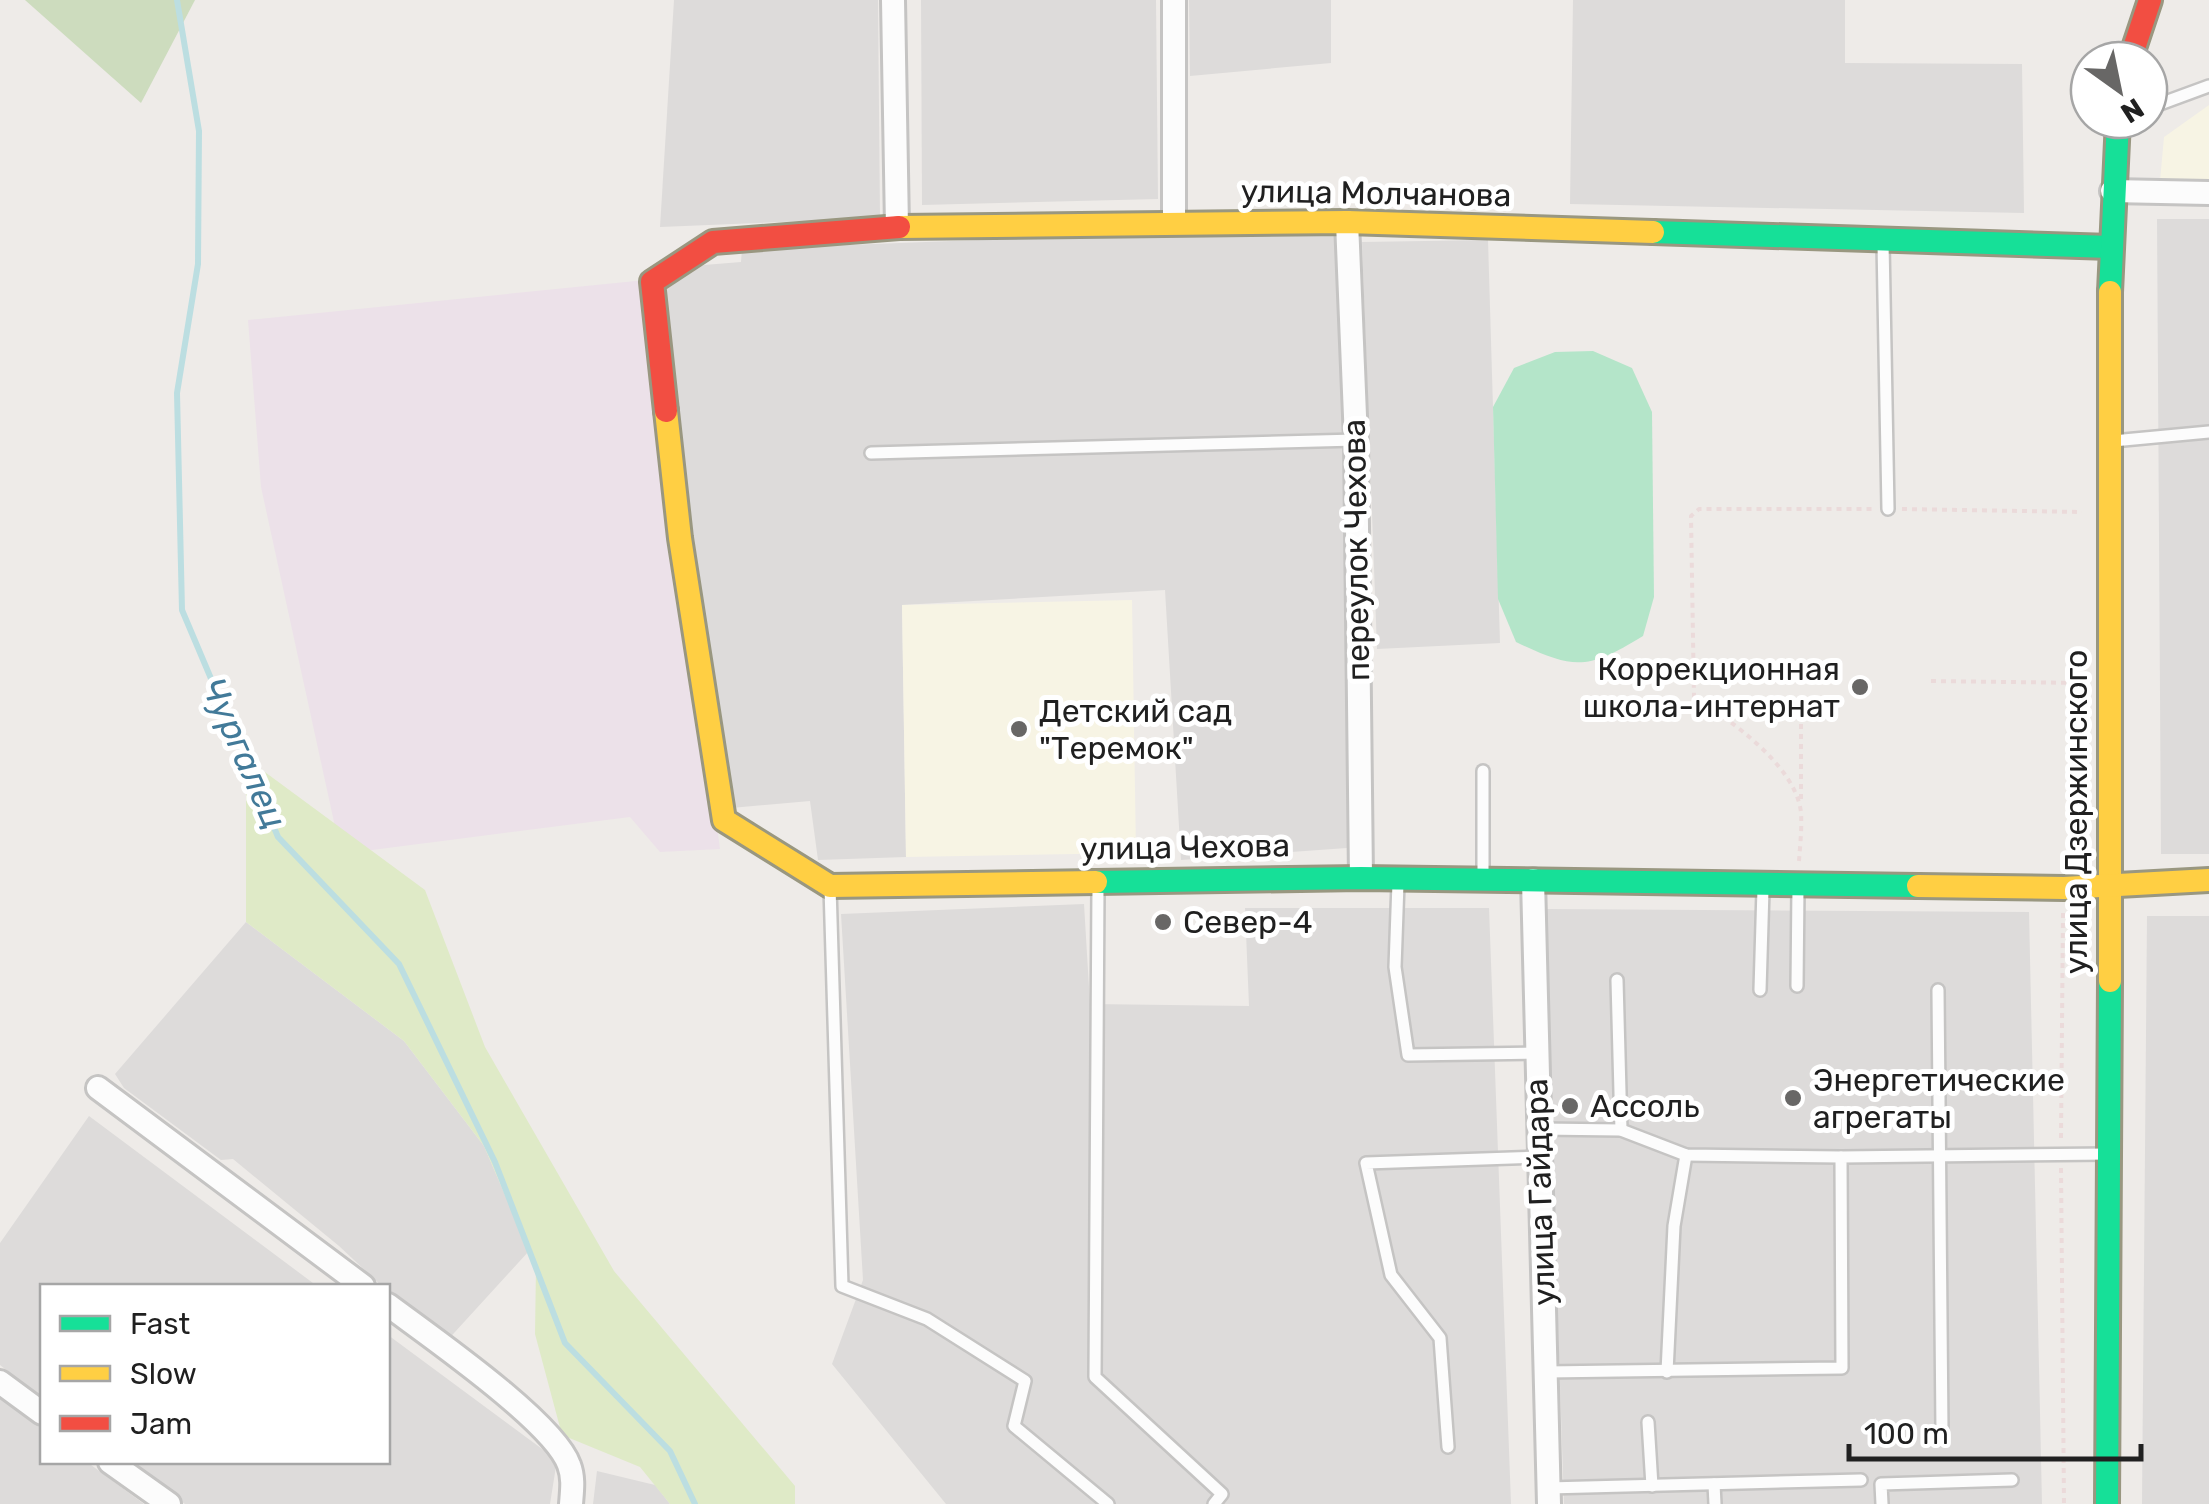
<svg xmlns="http://www.w3.org/2000/svg" width="2209" height="1504" viewBox="0 0 2209 1504" font-family="Rubik,sans-serif">
<style>
.residential{fill:#dddbda}
.industrial{fill:#ece1e9}
.education{fill:#f7f4e4}
.grass{fill:#dfeac7}
.forest{fill:#cddcbe}
.pitch{fill:#b4e5c9}
.lines{fill:none;stroke-linecap:round;stroke-linejoin:round}
.stream{stroke:#bcdee1;stroke-width:6}
.lane-casing{stroke:#c5c4c3;stroke-width:16}
.street-casing{stroke:#c5c4c3;stroke-width:28}
.fast-casing{stroke:#999780;stroke-width:28}
.slow-casing{stroke:#999780;stroke-width:28}
.jam-casing{stroke:#999780;stroke-width:28}
.path{stroke:#ebdada;stroke-width:4;stroke-dasharray:5 5;stroke-linecap:butt}
.lane{stroke:#fcfcfc;stroke-width:11}
.street{stroke:#fcfcfc;stroke-width:22}
.fast{stroke:#16e098;stroke-width:22}
.slow{stroke:#ffcf43;stroke-width:22}
.jam{stroke:#f24e42;stroke-width:22}
.poi-dot{fill:#686766;stroke:#fff;stroke-width:4}
.labels{text-anchor:middle;dominant-baseline:central;stroke-width:10;stroke-linejoin:round;paint-order:stroke}
.street-label{font-size:32px;fill:#202020;stroke:#fff}
.poi-label{font-size:32px;fill:#202020;stroke:#fff;text-anchor:start}
.water-label{font-size:35px;font-style:italic;fill:#427a99;stroke:#fff}
</style>
<rect width="100%" height="100%" fill="#eeebe8"/>
<!-- residential -->
<g class="residential">
<polygon points="674,0 878,0 880,218 660,227"/>
<polygon points="921,0 1156,0 1158,199 922,205"/>
<polygon points="1189,0 1331,0 1331,63 1190,76"/>
<polygon points="1573,0 1845,0 1845,63 2022,64 2024,213 1570,204"/>
<polygon points="2157,219 2209,219 2209,854 2161,854"/>
<polygon points="1132,234 1336,235 1345,490 1347,848 1181,860 1165,590 902,605 906,857 818,860 810,801 731,808 659,283 704,265 741,262 742,249"/>
<polygon points="1488,240 1500,643 1377,649 1362,242"/>
<polygon points="1084,904 1090,1004 1249,1006 1245,908 1489,908 1511,1504 946,1504 832,1364 863,1280 841,914"/>
<polygon points="1544,909 2029,912 2042,1504 1564,1504"/>
<polygon points="2147,916 2209,916 2209,1504 2142,1504"/>
<polygon points="246,922 404,1041 484,1146 529,1251 444,1344 339,1246 233,1159 221,1160 124,1088 115,1074"/>
<polygon points="89,1116 317,1286 42,1286 42,1398 0,1365 0,1243"/>
<polygon points="388,1335 557,1460 550,1504 185,1504 127,1462 388,1462"/>
<polygon points="0,1398 42,1428 42,1462 87,1462 144,1504 0,1504"/>
<polygon points="597,1471 655,1485 670,1504 593,1504"/>
</g>
<!-- industrial -->
<polygon class="industrial" points="646,280 720,849 660,852 630,817 341,854 261,487 248,320"/>
<!-- education -->
<g class="education">
<polygon points="2209,105 2209,181 2160,181 2164,137"/>
<polygon points="1132,600 1136,853 906,857 902,605"/>
</g>
<!-- grass -->
<polygon class="grass" points="246,758 425,890 485,1047 614,1271 795,1486 795,1504 670,1504 640,1467 562,1435 535,1334 536,1267 484,1146 404,1041 246,922"/>
<!-- forest -->
<polygon class="forest" points="25,0 195,0 141,103"/>
<!-- pitch -->
<path class="pitch" d="M1593,351L1632,368L1652,412L1654,597L1643,636C1587,670 1575,670 1516,642L1498,599L1493,407L1514,368L1555,352Z"/>
<g class="lines">
<!-- stream -->
<polyline class="stream" points="177,0 199,131 198,264 177,393 182,610 278,837 399,964 495,1162 565,1343 670,1451 695,1504"/>
<!-- lane casing -->
<g class="lane-casing">
<g id="lane">
<polyline points="2149,108 2209,86"/>
<polyline points="1883,243 1888,509"/>
<polyline points="2113,441 2209,432"/>
<polyline points="871,453 1356,440"/>
<polyline points="1483,875 1483,771"/>
<polyline points="1398,883 1395,967 1408,1055 1535,1053"/>
<polyline points="830,887 842,1286 927,1319 1025,1381 1014,1426 1108,1504"/>
<polyline points="1098,887 1095,1377 1222,1494 1214,1504"/>
<polyline points="1617,980 1621,1130"/>
<polyline points="1797,986 1798,887"/>
<polyline points="1760,990 1763,889"/>
<polyline points="1938,990 1942,1431"/>
<polyline points="1540,1129 1621,1130 1686,1155 1841,1157"/>
<polyline points="1546,1372 1842,1368 1841,1157 2109,1154"/>
<polyline points="1667,1372 1674,1226 1686,1155"/>
<polyline points="1648,1422 1652,1486"/>
<polyline points="1448,1447 1440,1338 1391,1275 1366,1163 1539,1157"/>
<polyline points="1714,1484 1715,1504"/>
<polyline points="1548,1488 1861,1480"/>
<polyline points="1882,1504 1881,1484 2012,1480"/>
</g>
</g>
<!-- street casing -->
<g class="street-casing">
<g id="street">
<polyline points="893,0 897,227"/>
<polyline points="1174,0 1174,222"/>
<polyline points="2112,191 2209,193"/>
<polyline points="1347,222 1356,440 1361,878"/>
<polyline points="1533,880 1549,1504"/>
<polyline points="98,1088 363,1286"/>
<path d="M388,1305C428,1335 554,1422 569,1465C574,1478 572,1491 571,1504"/>
<polyline points="0,1382 42,1413"/>
<polyline points="110,1462 169,1504"/>
</g>
</g>
<!-- fast casing -->
<g class="fast-casing">
<g id="fast">
<polyline points="1653,232 2111,247"/>
<polyline points="2110,292 2118,120"/>
<polyline points="1096,882 1361,878 1918,886"/>
<polyline points="2107,1504 2110,981"/>
</g>
</g>
<!-- slow casing -->
<g class="slow-casing">
<g id="slow">
<polyline points="899,227 1347,222 1653,232"/>
<polyline points="2110,292 2110,981"/>
<polyline points="666,411 680,538 724,820 830,886 1096,882"/>
<polyline points="1918,886 2064,888 2209,880"/>
</g>
</g>
<!-- jam casing -->
<g class="jam-casing">
<g id="jam">
<polyline points="2130,60 2150,0"/>
<polyline points="666,411 652,282 713,242 899,227"/>
</g>
</g>
<!-- path -->
<g class="path">
<polyline points="1902,509 2082,512"/>
<polyline points="1931,681 2084,683"/>
<polyline points="1715,710 1801,710 1801,804"/>
<path d="M1799,861C1800,846 1802,829 1801,813C1797,767 1730,719 1694,698L1691,516L1699,509H1872"/>
<polyline points="2061,1138 2063,913"/>
<polyline points="2061,1168 2064,1504"/>
</g>
<!-- lane -->
<use href="#lane" class="lane"/>
<!-- street -->
<use href="#street" class="street"/>
<!-- fast -->
<use href="#fast" class="fast"/>
<!-- slow -->
<use href="#slow" class="slow"/>
<!-- jam -->
<use href="#jam" class="jam"/>
</g>
<!-- markers -->
<g class="poi-dot">
<circle cx="1860" cy="687" r="10"/>
<circle cx="1019" cy="729" r="10"/>
<circle cx="1163" cy="922" r="10"/>
<circle cx="1793" cy="1098" r="10"/>
<circle cx="1570" cy="1106" r="10"/>
</g>
<g class="labels">
<!-- street labels -->
<g class="street-label">
<text transform="translate(1376 193) rotate(1)">улица Молчанова</text>
<text transform="translate(1356 550) rotate(-91)">переулок Чехова</text>
<text transform="translate(2076 812) rotate(-90)">улица Дзержинского</text>
<text transform="translate(1185 847) rotate(-1)">улица Чехова</text>
<text transform="translate(1540 1192) rotate(-92)">улица Гайдара</text>
</g>
<!-- poi labels -->
<g class="poi-label">
<text x="1840" y="669" text-anchor="end">Коррекционная<tspan x="1840" dy="37">школа-интернат</tspan></text>
<text x="1039" y="711">Детский сад<tspan x="1039" dy="37">"Теремок"</tspan></text>
<text x="1183" y="922">Север-4</text>
<text x="1813" y="1080">Энергетические<tspan x="1813" dy="37">агрегаты</tspan></text>
<text x="1590" y="1106">Ассоль</text>
</g>
<!-- water labels -->
<g class="water-label">
<text transform="translate(244 753) rotate(66)">Чургалец</text>
</g>
</g>
<!-- legend -->
<rect x="40" y="1284" width="350" height="180" fill="#ffffff" stroke="#a6a6a6" stroke-width="2.5"/>
<rect x="60" y="1316" width="50" height="15" fill="#16e098" stroke="#a6a6a6" stroke-width="2.5"/>
<text x="130" y="1334" font-size="30" fill="#202020">Fast</text>
<rect x="60" y="1366" width="50" height="15" fill="#ffcf43" stroke="#a6a6a6" stroke-width="2.5"/>
<text x="130" y="1384" font-size="30" fill="#202020">Slow</text>
<rect x="60" y="1416" width="50" height="15" fill="#f24e42" stroke="#a6a6a6" stroke-width="2.5"/>
<text x="130" y="1434" font-size="30" fill="#202020">Jam</text>
<!-- north arrow -->
<g transform="translate(2119 90) rotate(147)"><circle r="48" fill="#ffffff" stroke="#a6a6a6" stroke-width="2.5"/>
<path d="M0-8L18 38L0 25L-18 38Z" fill="#686766"/>
<text y="-15" font-size="28" font-weight="bold" text-anchor="middle" fill="#202020">N</text>
</g>
<!-- scale -->
<path d="M1849 1444v15h292v-15" fill="none" stroke="#202020" stroke-width="5"/>
<text x="1864" y="1444" font-size="30" fill="#202020" stroke="#ffffff" stroke-width="8" paint-order="stroke">100 m</text>
</svg>
